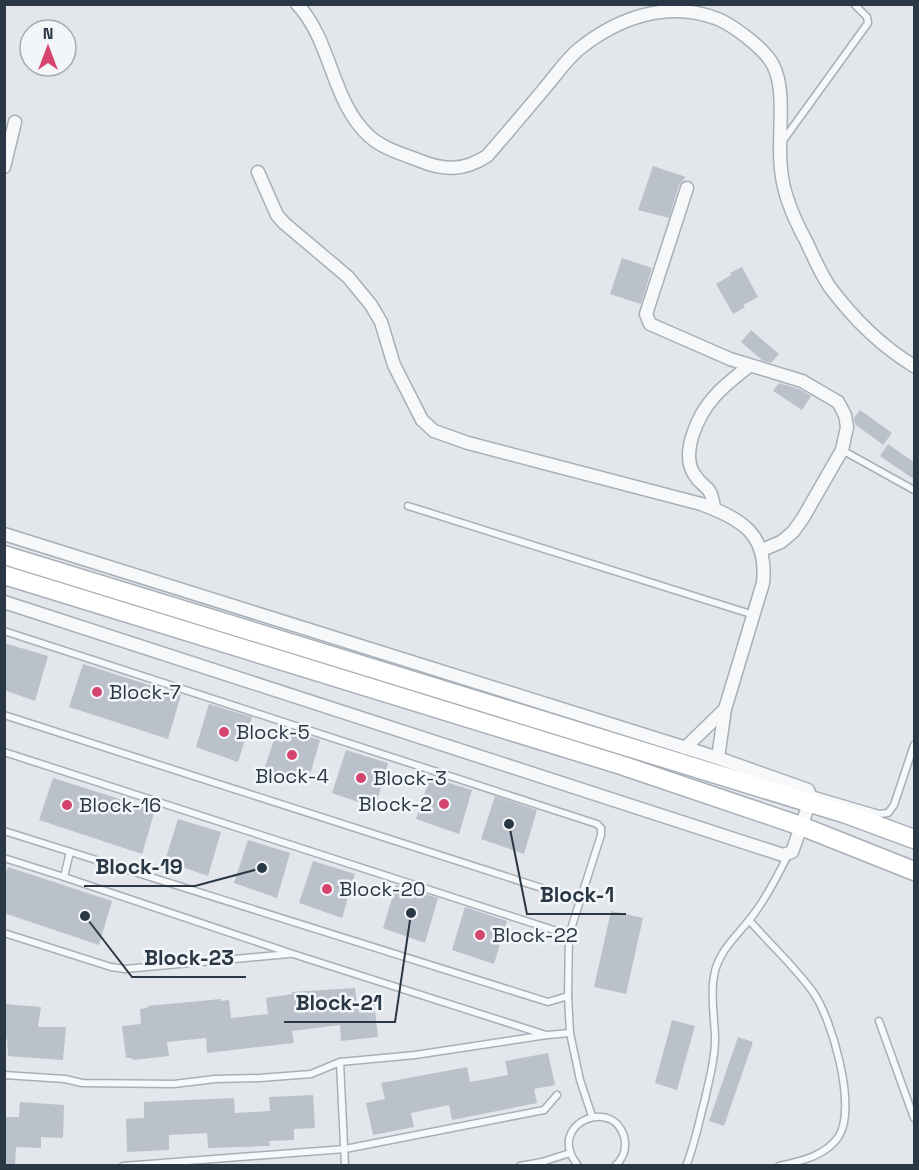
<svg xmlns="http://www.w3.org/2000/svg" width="919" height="1170" viewBox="0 0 919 1170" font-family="'Space Grotesk',sans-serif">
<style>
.building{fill:#bac1ca}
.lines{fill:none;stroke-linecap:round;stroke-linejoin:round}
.service-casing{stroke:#a8afb7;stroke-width:9}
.minor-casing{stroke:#a8afb7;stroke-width:15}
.secondary-casing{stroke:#a8afb7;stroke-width:21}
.service{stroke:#f6f8f9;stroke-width:6}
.minor{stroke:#f6f8f9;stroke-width:12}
.secondary{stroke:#fff;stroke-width:18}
.poi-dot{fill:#d4446e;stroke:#f3f6f9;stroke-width:2}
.labels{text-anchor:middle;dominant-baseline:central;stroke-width:5;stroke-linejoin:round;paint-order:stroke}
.poi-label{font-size:20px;fill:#2a3745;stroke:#f3f6f9;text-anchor:start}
.leader{fill:none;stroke:#2a3745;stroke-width:2}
.callout-dot{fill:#2a3745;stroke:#f3f6f9;stroke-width:2}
.callout-label{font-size:21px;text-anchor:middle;font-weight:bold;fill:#2a3745;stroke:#f3f6f9;stroke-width:5;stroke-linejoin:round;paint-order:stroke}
</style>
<rect width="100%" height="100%" fill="#e3e7ec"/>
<!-- building -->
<g class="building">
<polygon points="653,166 686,177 679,185 669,218 638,210"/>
<polygon points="622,258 652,268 641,304 610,294"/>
<polygon points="742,267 758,297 743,305 745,307 733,314 716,284 731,275 730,273"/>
<polygon points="751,330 779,354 771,363 763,361 741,342"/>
<polygon points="779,383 799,389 811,396 802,410 773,391"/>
<polygon points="860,410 892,433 883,445 855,424 854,418"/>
<polygon points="888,444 915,463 915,480 880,456"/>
<polygon points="4,643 48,656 35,701 4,690"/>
<polygon points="83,664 181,695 168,739 69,707"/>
<polygon points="209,704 252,717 238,762 196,747"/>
<polygon points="278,727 320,740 307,785 264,770"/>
<polygon points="346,750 388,763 375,808 332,793"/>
<polygon points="430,777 472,790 459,834 416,819"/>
<polygon points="53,778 155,810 142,854 39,820"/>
<polygon points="495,796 537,810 524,854 481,839"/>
<polygon points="178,819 221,832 208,876 165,861"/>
<polygon points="248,840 290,853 277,898 234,883"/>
<polygon points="313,861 355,874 342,918 299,903"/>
<polygon points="8,867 112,901 99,945 4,913 4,876"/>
<polygon points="396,885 438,898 425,943 383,928"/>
<polygon points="465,907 507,921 494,964 452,950"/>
<polygon points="611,911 643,918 626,994 594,987"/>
<polygon points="355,988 357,1005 374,1003 378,1037 341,1041 340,1025 292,1031 294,1043 207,1053 206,1038 167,1042 169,1056 133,1060 132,1058 126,1058 122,1026 141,1024 140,1009 148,1008 147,1006 221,999 221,1001 229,1000 231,1018 268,1014 266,998 293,994 292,992"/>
<polygon points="4,1004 41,1007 38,1027 66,1027 63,1060 8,1056 7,1039 4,1039"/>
<polygon points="672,1020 695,1026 677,1090 655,1083"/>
<polygon points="738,1037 753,1042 724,1126 709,1121"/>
<polygon points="548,1053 555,1085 534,1089 537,1103 452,1120 449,1105 411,1113 414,1127 373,1135 366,1103 385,1099 381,1083 467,1067 470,1082 508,1075 505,1061"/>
<polygon points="313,1095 315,1128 294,1129 294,1140 269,1141 270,1146 208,1148 207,1133 169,1135 169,1150 127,1152 126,1119 144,1118 144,1102 234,1098 235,1113 270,1111 269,1097"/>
<polygon points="20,1102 64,1105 63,1138 41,1137 41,1148 16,1147 15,1166 4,1166 4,1117 19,1117"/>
</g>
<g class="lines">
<!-- service casing -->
<g class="service-casing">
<g id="service">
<polyline points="782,142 868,23 867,17 854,4"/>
<polyline points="842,450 914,490"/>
<polyline points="408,506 754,615"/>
<polyline points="4,631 597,824 601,828 601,835 569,935 568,996 570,1033 580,1080 592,1116"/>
<polyline points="4,715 579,900"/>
<polyline points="4,752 569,935"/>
<polyline points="811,794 879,814 888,813 894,805 914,745"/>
<polyline points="4,831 548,1002 568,996"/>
<polyline points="70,852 64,877 293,954 546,1035"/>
<polyline points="4,858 64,877"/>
<path d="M749,920C770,944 794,966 813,992C832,1019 857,1106 839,1136C826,1156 801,1161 779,1166"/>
<polyline points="4,933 111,967 125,969 289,954"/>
<polyline points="879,1021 914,1118"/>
<polyline points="340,1062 345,1166"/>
<polyline points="4,1075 65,1079 82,1083 174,1084 215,1079 260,1078 311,1074 340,1062 415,1055 547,1035 570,1033"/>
<polyline points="123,1166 345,1149 544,1110 557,1095"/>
<polyline points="520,1166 542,1162 570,1153"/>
<path d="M578,1166C576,1162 572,1158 571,1154C557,1121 612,1099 624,1136C627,1148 624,1158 615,1166"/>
<path d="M686,1166C695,1144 699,1121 705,1099C709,1080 715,1060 715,1040C715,1019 710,997 714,976C718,949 742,932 756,911C769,893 778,875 788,855"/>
</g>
</g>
<!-- minor casing -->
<g class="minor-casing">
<g id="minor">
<path d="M297,4C332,41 331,101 369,136C382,148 402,154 418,160C444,171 464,171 487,156C508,132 529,107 549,83C558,72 568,58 579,49C619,17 668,0 718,19C734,26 765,49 773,65C787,91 777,139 781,169C783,194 794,219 806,241C813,256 820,272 829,286C852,317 881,346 914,366"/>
<polyline points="4,167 15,122"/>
<path d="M258,172L277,215L284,223L348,277L371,305L381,322L394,365L422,420L434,431L468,443L701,504C742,519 768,534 763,583L725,709L718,758"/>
<polyline points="687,188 646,314 650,324 730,359 802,381 838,402 845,415 847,427 842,450 803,518 793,532 781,542 762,550"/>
<path d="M714,509C711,482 705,492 694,474C680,452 699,414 714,397C724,385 737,376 749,366"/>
<polyline points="4,534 718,758 808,790 811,798 792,852 783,855 4,602"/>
<polyline points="685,748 725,709"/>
</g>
</g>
<!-- secondary casing -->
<g class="secondary-casing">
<g id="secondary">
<polyline points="4,555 846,814 914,839"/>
<polyline points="4,575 621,765 801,826 914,871"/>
</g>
</g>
<!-- service -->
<use href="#service" class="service"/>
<!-- minor -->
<use href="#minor" class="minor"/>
<!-- secondary -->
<use href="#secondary" class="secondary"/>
</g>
<!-- markers -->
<g class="poi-dot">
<circle cx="97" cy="692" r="6"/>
<circle cx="224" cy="732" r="6"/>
<circle cx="292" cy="755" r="6"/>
<circle cx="361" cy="778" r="6"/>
<circle cx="444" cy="804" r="6"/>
<circle cx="67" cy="805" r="6"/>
<circle cx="327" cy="889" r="6"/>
<circle cx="480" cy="935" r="6"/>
</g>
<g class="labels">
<!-- poi labels -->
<g class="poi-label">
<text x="109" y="692">Block-7</text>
<text x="236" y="732">Block-5</text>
<text x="292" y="776" text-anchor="middle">Block-4</text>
<text x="373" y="778">Block-3</text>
<text x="432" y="804" text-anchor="end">Block-2</text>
<text x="79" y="805">Block-16</text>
<text x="339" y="889">Block-20</text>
<text x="492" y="935">Block-22</text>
</g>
</g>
<!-- callouts -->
<path class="leader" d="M262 868L195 886H84M509 824L527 914H626M85 916L132 977H246M411 913L395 1022H284"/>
<g class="callout-dot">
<circle cx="262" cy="868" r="6"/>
<circle cx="509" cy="824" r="6"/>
<circle cx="85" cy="916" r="6"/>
<circle cx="411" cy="913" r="6"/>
</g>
<g class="callout-label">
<text x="139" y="874">Block-19</text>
<text x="577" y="902">Block-1</text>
<text x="189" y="965">Block-23</text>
<text x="339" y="1010">Block-21</text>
</g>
<!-- border -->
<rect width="919" height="1170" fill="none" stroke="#2a3745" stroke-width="12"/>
<!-- north arrow -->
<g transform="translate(48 48)"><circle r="28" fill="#f3f6f9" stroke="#a3aab1" stroke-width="1.5"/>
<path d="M0-4.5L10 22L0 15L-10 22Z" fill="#d4446e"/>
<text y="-9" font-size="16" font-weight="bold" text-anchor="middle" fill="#2a3745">N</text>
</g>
</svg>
